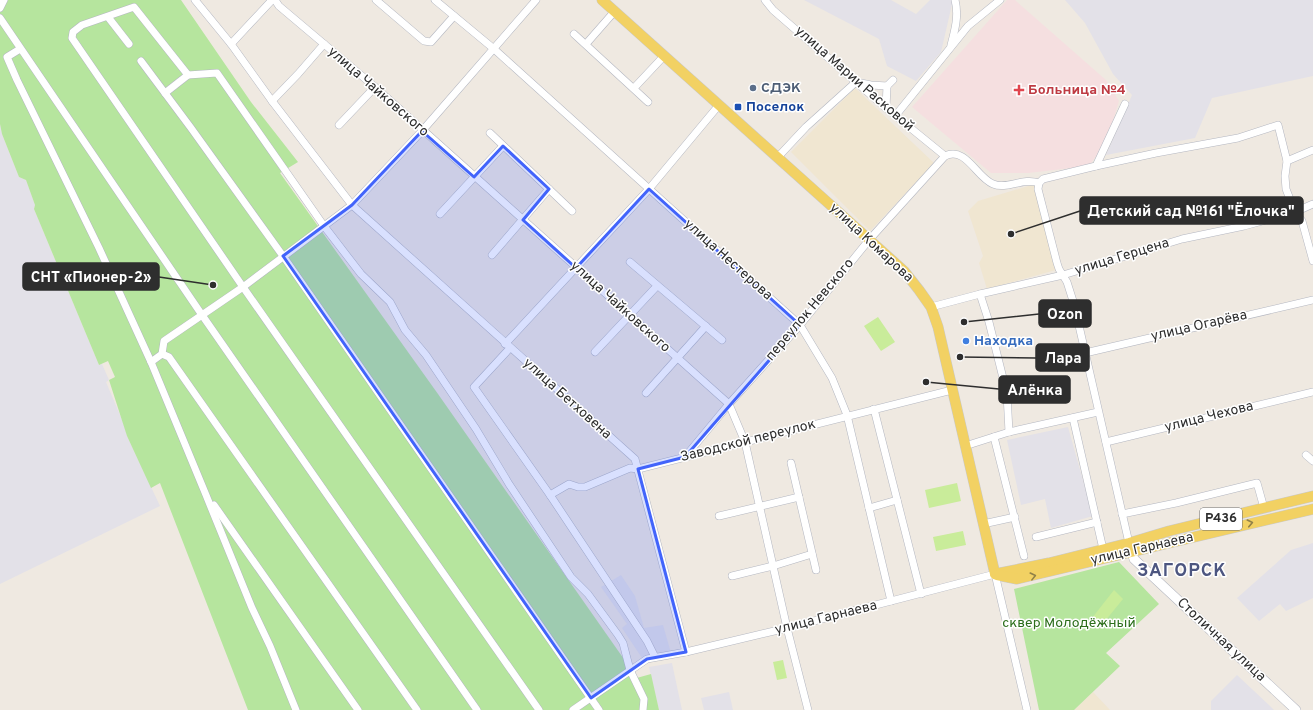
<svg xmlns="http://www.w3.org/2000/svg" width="1313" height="710" viewBox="0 0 1313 710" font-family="Overpass,sans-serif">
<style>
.industrial{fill:#e3e1e8}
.education{fill:#f0e6d1}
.medical{fill:#f5dfe0}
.green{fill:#b6e59e}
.pitch{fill:#c9ec9a}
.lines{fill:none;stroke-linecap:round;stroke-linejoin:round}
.street-casing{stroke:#b4b7c1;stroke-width:8}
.secondary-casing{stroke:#b4b7c1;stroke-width:10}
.primary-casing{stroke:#c9c9c9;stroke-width:11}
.street{stroke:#fff;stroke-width:7}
.secondary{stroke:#fff;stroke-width:9}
.primary{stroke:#f2d163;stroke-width:10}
.oneway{stroke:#908048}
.marked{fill:#4264fb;fill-opacity:0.2;stroke:#4264fb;stroke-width:3;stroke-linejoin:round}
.service-dot{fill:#5c6f8a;stroke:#fff;stroke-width:1.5}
.health-dot{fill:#e0444e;stroke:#fff;stroke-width:1.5}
.transit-dot{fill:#1a4fb4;stroke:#fff;stroke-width:1.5}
.shop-dot{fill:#3f7fe0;stroke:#fff;stroke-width:1.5}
.labels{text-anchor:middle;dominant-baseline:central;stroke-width:3;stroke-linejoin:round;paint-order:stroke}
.shield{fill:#fff;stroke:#6d6d6d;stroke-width:1}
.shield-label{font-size:13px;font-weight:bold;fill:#2e2e2e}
.street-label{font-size:14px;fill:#2e2e2e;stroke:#fff}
.service-label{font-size:14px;font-weight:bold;fill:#4e5e75;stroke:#fff;text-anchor:start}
.health-label{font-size:14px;font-weight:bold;fill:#be3a42;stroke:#fff;text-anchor:start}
.transit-label{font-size:14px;font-weight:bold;fill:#164399;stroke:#fff;text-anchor:start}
.shop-label{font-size:14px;font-weight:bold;fill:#366cbe;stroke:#fff;text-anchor:start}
.park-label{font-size:14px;fill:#2c6e1b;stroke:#fff}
.district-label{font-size:18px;font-weight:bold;letter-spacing:1px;fill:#4d5680;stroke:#fff}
.leader{fill:none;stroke:#2e2e2e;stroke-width:1.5}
.callout-dot{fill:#2e2e2e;stroke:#fff;stroke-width:1.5}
.callout{fill:#2e2e2e;stroke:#2e2e2e;stroke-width:1.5}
.callout-label{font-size:15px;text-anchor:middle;font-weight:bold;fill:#fff}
</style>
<rect width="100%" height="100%" fill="#efe9e1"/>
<!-- industrial -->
<g class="industrial">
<polygon points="804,0 891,0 916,14 930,0 953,0 941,52 916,81 887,66 879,39"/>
<polygon points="1065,0 1313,0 1313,76 1212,98 1195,138 1106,155 1132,95 1113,74 1085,23"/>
<polygon points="0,124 2,134 19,177 26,180 35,205 34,209 99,365 102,364 109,380 106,382 126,429 127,436 160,506 0,584"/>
<polygon points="1068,427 1093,516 1051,528 1045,499 1021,505 1007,440"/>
<polygon points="1313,543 1313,598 1286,611 1280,604 1259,621 1237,598 1291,550"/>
<polygon points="621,575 635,596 644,628 663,625 671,653 644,661 622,628 627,624 601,587"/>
<polygon points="672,663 682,710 659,710 649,667"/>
<polygon points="1237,675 1270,706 1274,710 1211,710 1211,701"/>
<polygon points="729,692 733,710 704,710 701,698"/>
</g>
<!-- education -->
<g class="education">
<polygon points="855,88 934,163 870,231 791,152"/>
<polygon points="1035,184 1056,270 987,289 979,263 983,256 968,211 978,201"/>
<polygon points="1093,692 1110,710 1074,710"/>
</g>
<!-- medical -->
<polygon class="medical" points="1007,0 1015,0 1106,80 1119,101 1107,141 1089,166 1028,173 991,173 912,107"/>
<!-- green -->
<g class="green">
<polygon points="0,0 181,0 251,102 298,162 280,173 438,394 626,662 633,679 651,674 659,710 248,710 160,483 151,488 127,436 109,380 115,377 108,361 99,365 34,209 35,205 26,180 19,177 2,134 0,124"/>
<polygon points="1119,562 1159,604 1106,653 1120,666 1074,710 1039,710 1014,589"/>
</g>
<!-- pitch -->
<g class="pitch">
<polygon points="878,317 895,342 881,351 864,326"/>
<polygon points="957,483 961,501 929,508 925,490"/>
<polygon points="963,531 966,545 936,551 933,537"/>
<polygon points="1114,590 1123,599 1101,626 1092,618"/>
<polygon points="783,660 787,678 777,680 773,662"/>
</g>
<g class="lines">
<!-- street casing -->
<g class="street-casing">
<g id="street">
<polyline points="195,0 231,44 272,101 352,205 635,459 686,652"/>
<polyline points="275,0 279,6 375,87 729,404 745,442 787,628 808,710"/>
<polyline points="376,0 424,41 431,42 454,16"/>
<polyline points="435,0 494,49 800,325 832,378 847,415 891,601"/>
<polyline points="765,0 773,10 886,108 945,156"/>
<polyline points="0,8 4,0"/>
<polyline points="108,17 129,44"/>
<polyline points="0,18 202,315 477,710"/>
<polyline points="574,34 648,102"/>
<polyline points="231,44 272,0"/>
<polyline points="586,44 614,12"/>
<path d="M951,45C955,30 959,15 955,0"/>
<polyline points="20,49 7,57 17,80 99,248 151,362 206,495 252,608 270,646 296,710"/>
<polyline points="141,61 191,128 283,256 599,710"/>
<polyline points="634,88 664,56"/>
<polyline points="165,93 188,75"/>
<polyline points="272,101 298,74 324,44"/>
<polyline points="1125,104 1096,166 1043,179 1039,183 1038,189 1057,263 1059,269 1067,282 1074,304 1129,543"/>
<polyline points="886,108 887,86"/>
<polyline points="896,115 968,26 1000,0"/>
<polyline points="339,125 375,87"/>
<polyline points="490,133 572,211"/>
<polyline points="777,158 806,127 856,82 871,85 887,86 893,80"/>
<polyline points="1287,161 1313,150"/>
<polyline points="1096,166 1156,153 1238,138 1278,125 1287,161 1285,176 1286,189 1295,212 1302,221 1313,261"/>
<polyline points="440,214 503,146"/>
<polyline points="492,255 549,189"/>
<polyline points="630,262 722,340"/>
<polyline points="980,294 989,322 1007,394 1009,432"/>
<polyline points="931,307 980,294 1063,275 1182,239 1244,226 1295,212 1313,204"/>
<polyline points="505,344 649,189 719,105"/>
<polyline points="510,348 474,387 550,495 647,641 655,657"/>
<polyline points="595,352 657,286"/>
<polyline points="1085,353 1313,300"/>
<polyline points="162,354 169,357 417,710"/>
<polyline points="151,362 162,354 164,341 243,287 352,205 422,131 536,0"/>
<polyline points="646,393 706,326"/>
<polyline points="874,409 921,594"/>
<polyline points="1073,418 1103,549"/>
<polyline points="994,437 1024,556"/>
<polyline points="1106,442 1313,392"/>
<polyline points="965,446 1009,432 1098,412"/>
<polyline points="1306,455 1313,461"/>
<path d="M685,457L729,404L800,325L869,240L945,156C966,146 976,177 993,184C1007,190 1023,177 1039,183"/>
<polyline points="791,463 816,570"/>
<polyline points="550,495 569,484 578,487 585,487 630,468 638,469 952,390"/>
<polyline points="214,505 358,710"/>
<polyline points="869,508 897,500"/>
<polyline points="1122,514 1176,503 1257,483 1264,508"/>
<polyline points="719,516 799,497"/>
<polyline points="983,524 1015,517"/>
<polyline points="1036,537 1097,522"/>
<polyline points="732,576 773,566 812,554"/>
<polyline points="539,710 243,287 72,38 73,32 82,25 134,7 188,75 217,73 324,226 361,274 390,302 405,330 426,355 476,429 509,484 571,577 588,594 618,635 623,643 630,670 644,699 643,710"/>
<polyline points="573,710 647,659 686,652 787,628 995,574 1027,710"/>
</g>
</g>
<!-- secondary casing -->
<g class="secondary-casing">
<polyline id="secondary" points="1130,547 1134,559 1296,710"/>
</g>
<!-- primary casing -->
<g class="primary-casing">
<g id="primary">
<polyline points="602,0 904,271 919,290 931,307 938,327 995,574"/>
<polyline points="995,574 1049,563 1129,543 1169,531 1313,496"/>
<polyline points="997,575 1017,579 1313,509"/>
</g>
</g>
<!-- street -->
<use href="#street" class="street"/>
<!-- secondary -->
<use href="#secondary" class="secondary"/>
<!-- primary -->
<use href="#primary" class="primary"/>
</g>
<!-- one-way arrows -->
<defs><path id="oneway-chevron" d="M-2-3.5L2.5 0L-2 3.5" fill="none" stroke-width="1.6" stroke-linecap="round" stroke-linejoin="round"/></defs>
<g class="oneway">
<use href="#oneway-chevron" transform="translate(1250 523) rotate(-13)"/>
<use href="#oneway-chevron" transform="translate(1033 576) rotate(-14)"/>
</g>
<!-- marked area -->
<path class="marked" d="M422,131L474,177L503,146L549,189L523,220L576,268L649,189L800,325L685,457L638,469L686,652L647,659L591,698L283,256L352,205Z"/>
<!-- markers -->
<circle class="service-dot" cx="753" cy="88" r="4"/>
<path class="health-dot" d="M1017 84h4v4h4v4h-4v4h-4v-4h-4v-4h4z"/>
<rect class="transit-dot" x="734" y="103" width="8" height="8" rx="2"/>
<circle class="shop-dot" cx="966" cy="341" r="4"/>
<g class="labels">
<!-- shield labels -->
<rect class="shield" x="1200" y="508" width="42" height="22" rx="3"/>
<g class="shield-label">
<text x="1221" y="519">P436</text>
</g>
<!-- street labels -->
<g class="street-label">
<text transform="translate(854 79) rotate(41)">улица Марии Расковой</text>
<text transform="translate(378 92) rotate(41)">улица Чайковского</text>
<text transform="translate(871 243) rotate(43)">улица Комарова</text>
<text transform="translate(1122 257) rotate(-17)">улица Герцена</text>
<text transform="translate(728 260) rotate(42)">улица Нестерова</text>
<text transform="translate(620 307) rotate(42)">улица Чайковского</text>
<text transform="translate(810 310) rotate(-50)">переулок Невского</text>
<text transform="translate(1199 326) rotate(-13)">улица Огарёва</text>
<text transform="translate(567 399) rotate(42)">улица Бетховена</text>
<text transform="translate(1209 417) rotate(-14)">улица Чехова</text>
<text transform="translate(748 441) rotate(-14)">Заводской переулок</text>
<text transform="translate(1142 549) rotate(-13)">улица Гарнаева</text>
<text transform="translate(826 618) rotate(-14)">улица Гарнаева</text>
<text transform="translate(1221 640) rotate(43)">Столичная улица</text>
</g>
<!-- service labels -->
<g class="service-label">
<text x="761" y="88">СДЭК</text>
</g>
<!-- health labels -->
<g class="health-label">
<text x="1028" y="90">Больница №4</text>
</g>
<!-- transit labels -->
<g class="transit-label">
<text x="746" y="107">Поселок</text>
</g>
<!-- shop labels -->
<g class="shop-label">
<text x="974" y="341">Находка</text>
</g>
<!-- park labels -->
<g class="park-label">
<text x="1069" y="623">сквер Молодёжный</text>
</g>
<!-- district labels -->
<g class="district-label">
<text x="1182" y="571">ЗАГОРСК</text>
</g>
</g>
<!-- callouts -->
<path class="leader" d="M1011 234L1080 211M213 285L159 277M964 322L1039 314M960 357L1036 358M926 382L999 389"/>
<g class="callout-dot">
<circle cx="1011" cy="234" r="4"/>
<circle cx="213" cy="285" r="4"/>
<circle cx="964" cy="322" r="4"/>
<circle cx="960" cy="357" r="4"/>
<circle cx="926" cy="382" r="4"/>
</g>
<g class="callout">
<rect x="1080" y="197" width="223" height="27" rx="4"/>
<rect x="23" y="263" width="136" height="27" rx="4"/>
<rect x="1039" y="300" width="52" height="27" rx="4"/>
<rect x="1036" y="344" width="53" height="27" rx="4"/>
<rect x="999" y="376" width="71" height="27" rx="4"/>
</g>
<g class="callout-label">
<text x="1191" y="216">Детский сад №161 "Ёлочка"</text>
<text x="91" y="282">СНТ «Пионер-2»</text>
<text x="1065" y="319">Ozon</text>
<text x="1063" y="363">Лара</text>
<text x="1035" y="395">Алёнка</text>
</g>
</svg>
